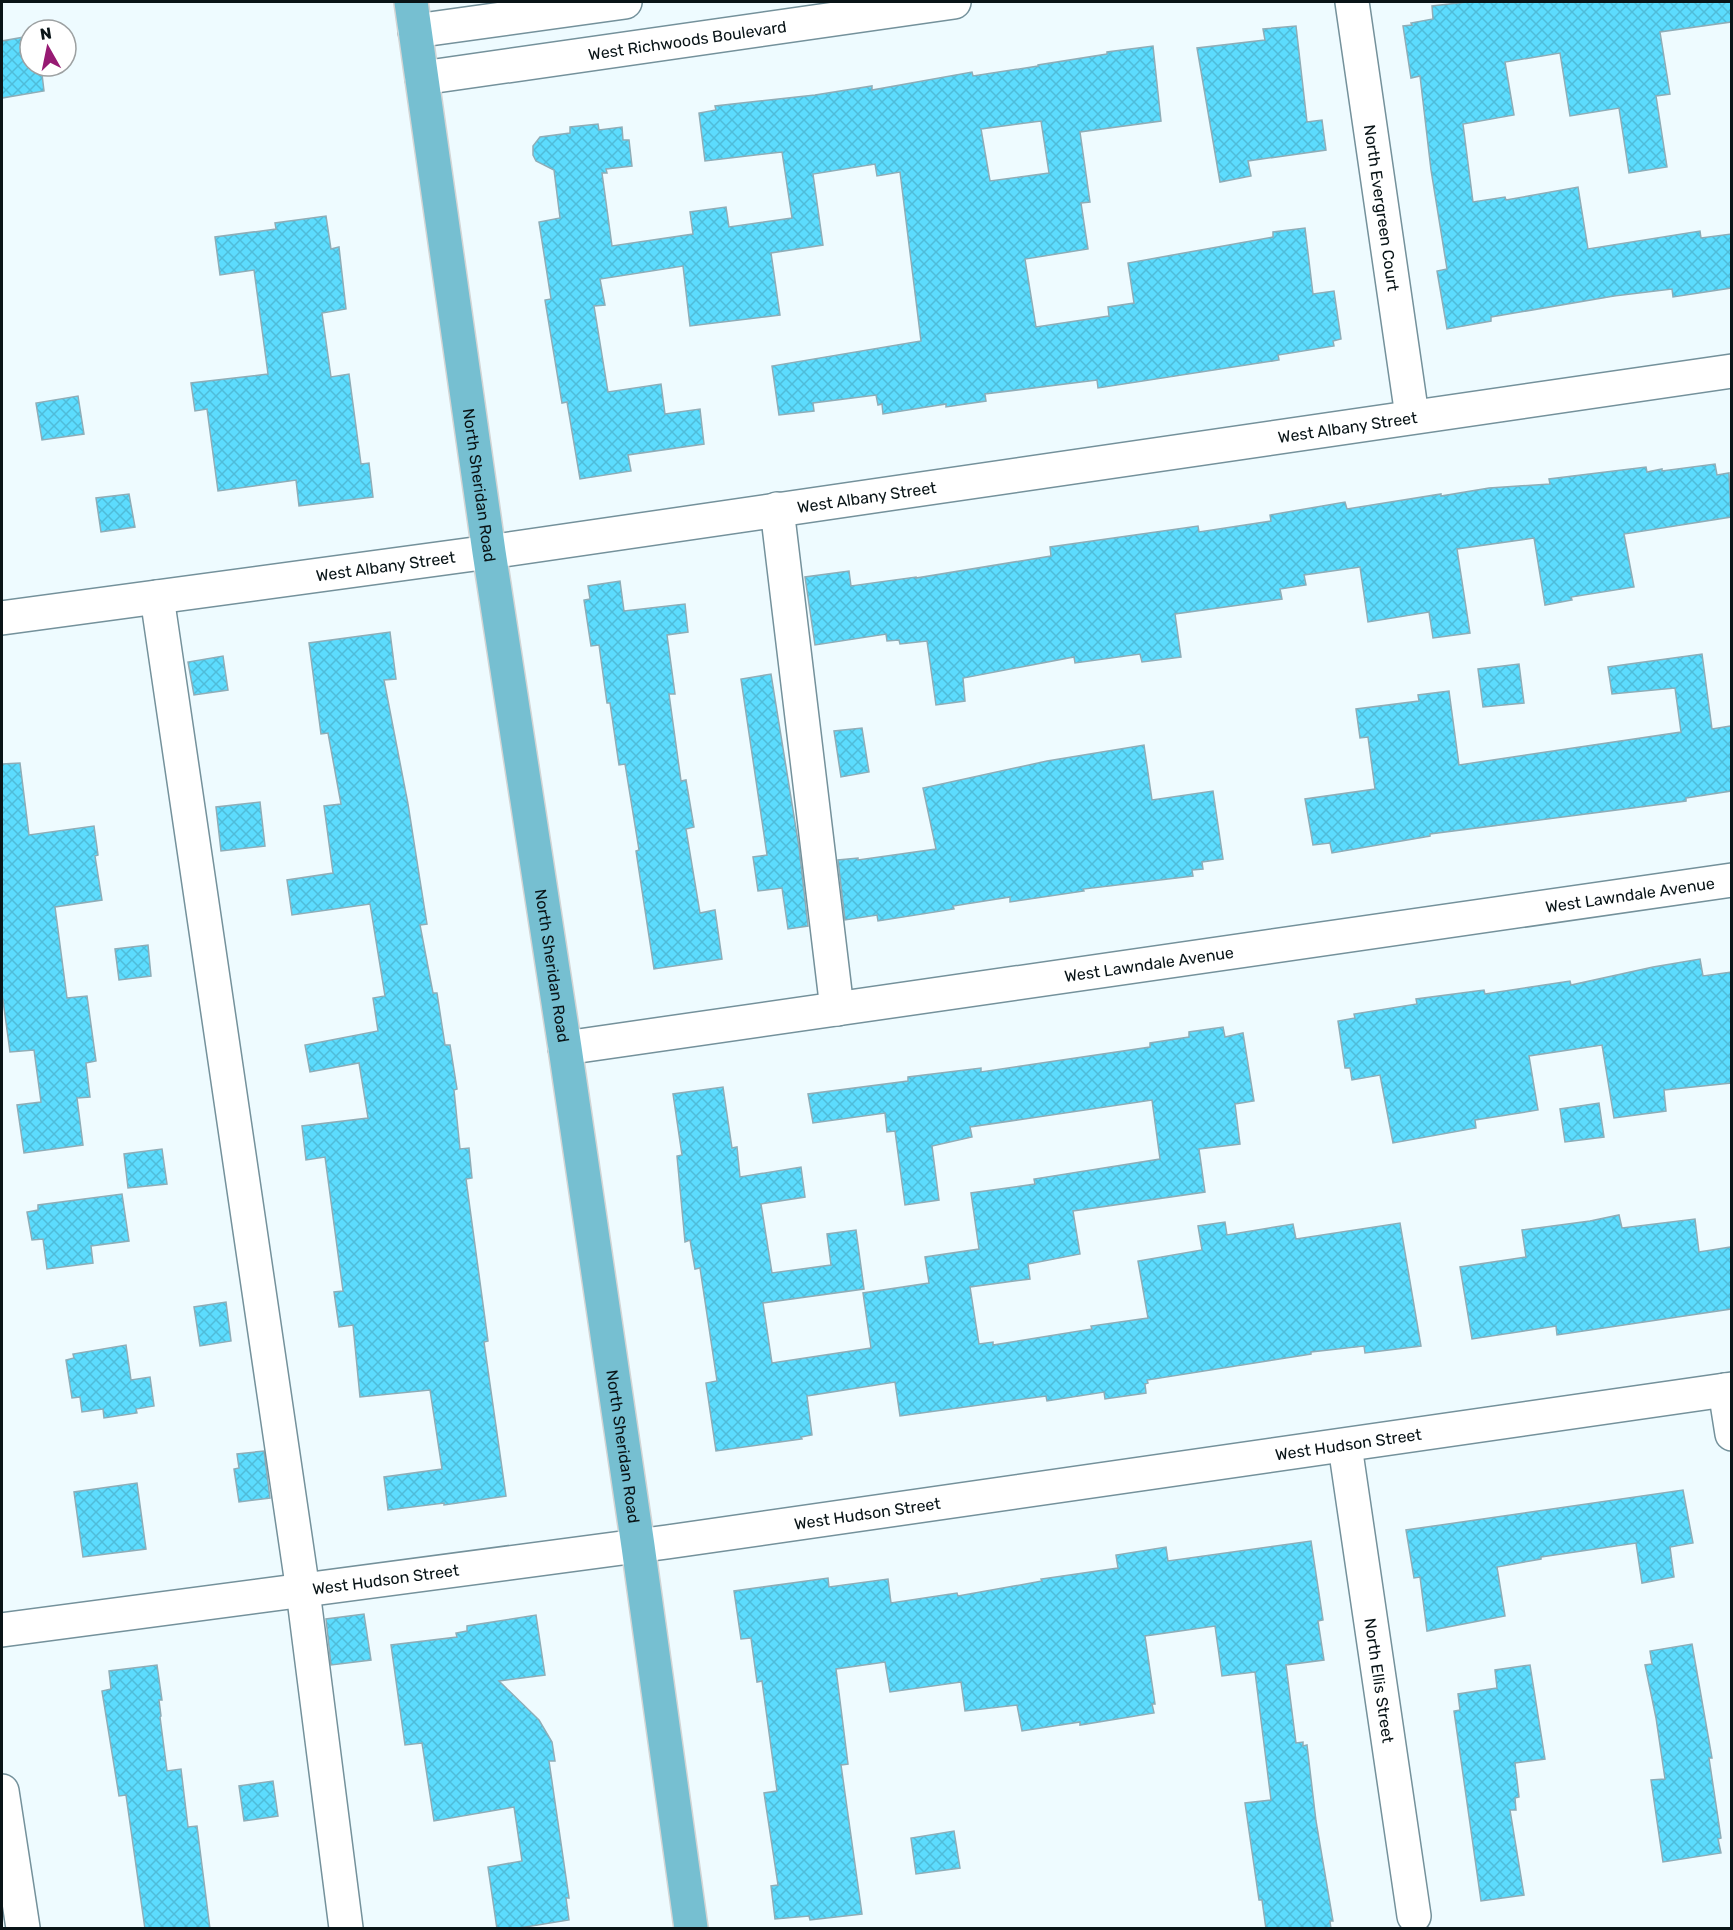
<svg xmlns="http://www.w3.org/2000/svg" width="1733" height="1930" viewBox="0 0 1733 1930" font-family="Rubik,sans-serif">
<style>
.building{fill:url(#building-cross-hatch);stroke:#8fadb7;stroke-width:1.5;fill-rule:evenodd}
.lines{fill:none;stroke-linecap:round;stroke-linejoin:round}
.minor-casing{stroke:#74919b;stroke-width:36}
.major-casing{stroke:#d3d5d5;stroke-width:36}
.minor{stroke:#fff;stroke-width:33}
.major{stroke:#76bfd1;stroke-width:33}
.labels{text-anchor:middle;dominant-baseline:central;stroke-width:6;stroke-linejoin:round;paint-order:stroke}
.street-label{font-size:16px;fill:#091417;stroke:#fff}
</style>
<defs>
<pattern id="building-cross-hatch" width="8" height="8" patternUnits="userSpaceOnUse" patternTransform="scale(1.5)"><rect width="8" height="8" fill="#5cdcfe"/><path d="M0 0l8 8M0 8l8-8" fill="none" stroke="#4fbcd9"/></pattern>
</defs>
<rect width="100%" height="100%" fill="#eefbff"/>
<!-- building -->
<g class="building">
<polygon points="1467,2 1731,2 1731,22 1660,32 1670,94 1656,96 1667,167 1629,173 1619,108 1570,116 1560,53 1505,62 1514,115 1463,124 1473,202 1505,197 1506,200 1578,187 1588,249 1700,231 1701,238 1731,234 1731,288 1673,297 1672,289 1614,296 1491,317 1491,321 1447,329 1437,271 1447,269 1431,170 1420,76 1411,78 1403,26 1412,25 1411,23 1433,19 1432,6"/>
<polygon points="1296,26 1307,122 1322,120 1326,150 1248,161 1251,176 1220,182 1197,48 1265,40 1263,29"/>
<polygon points="30,36 30,66 41,66 44,91 2,98 2,41"/>
<path d="M1153,46L1161,121L1080,132L1090,202L1081,203L1088,249L1025,259L1036,327L1109,316L1108,307L1134,303L1128,263L1273,237V232L1305,228L1313,294L1334,291L1341,339L1333,341L1334,346L1278,355L1279,360L1098,388L1097,380L985,394L986,401L946,407V404L883,414L882,404L878,405L876,395L813,403L814,411L779,415L772,366L921,341L900,172L877,176L875,164L813,174L823,245L771,253L780,315L690,326L683,266L600,279L605,305L594,306L608,392L661,384L665,414L700,409L704,444L628,455L631,471L580,479L567,402L562,403L545,300L551,299L539,222L560,218L554,170L536,161L533,155V146L540,137L570,133V127L598,124L599,130L622,127L623,140H629L632,166L606,169L607,173H602L612,246L693,234L690,212L726,207L729,227L792,218L782,152L705,161L699,113L716,110L715,106L815,95L872,86V90L972,72L973,76L1038,66V65L1107,54V52ZM1041,121L1049,173L990,181L981,129Z"/>
<polygon points="326,216 331,249 339,247 346,309 322,313 331,377 349,374 361,464 369,463 373,497 299,506 296,480 218,491 207,409 195,411 191,383 268,374 254,270 220,275 215,237 276,229 275,223"/>
<polygon points="78,396 84,434 42,440 36,403"/>
<polygon points="1715,464 1717,475 1729,473 1731,517 1624,534 1634,587 1571,597 1572,600 1545,605 1534,538 1457,549 1470,633 1433,638 1429,612 1368,622 1360,567 1304,575 1306,585 1280,589 1282,599 1175,614 1181,657 1142,662 1140,654 1075,663 1074,657 963,678 965,701 936,705 927,641 900,644 899,640 887,641 886,634 815,645 805,577 849,571 851,586 916,577 916,578 1051,556 1050,547 1198,526 1199,532 1271,521 1270,515 1345,502 1347,509 1441,494 1441,496 1489,488 1550,484 1549,479 1646,467 1647,472 1662,469 1662,471"/>
<polygon points="129,494 135,527 101,532 96,498"/>
<polygon points="620,581 624,611 685,604 688,632 667,635 675,694 669,694 681,781 686,780 694,827 686,829 700,913 715,910 722,959 654,969 636,851 639,850 625,764 619,765 610,703 607,703 599,645 591,646 584,600 590,599 588,586"/>
<polygon points="390,632 396,679 384,680 408,804 419,874 427,924 420,925 433,993 437,993 445,1045 450,1045 457,1089 454,1090 460,1149 469,1148 472,1178 466,1179 488,1341 484,1342 506,1496 444,1505 444,1503 388,1510 384,1477 442,1469 430,1390 360,1397 353,1325 339,1327 334,1292 343,1291 325,1157 306,1160 302,1126 368,1118 359,1063 310,1072 305,1045 378,1031 373,998 385,996 370,904 292,915 287,880 333,873 324,806 341,804 328,733 321,734 309,643"/>
<polygon points="1702,654 1712,729 1731,726 1731,791 1686,798 1686,801 1430,834 1430,836 1332,853 1330,843 1313,845 1305,799 1375,789 1368,737 1360,738 1356,709 1419,701 1418,695 1449,691 1459,765 1681,732 1675,688 1612,694 1608,667"/>
<polygon points="223,656 228,690 194,695 188,662"/>
<polygon points="1519,664 1524,703 1483,707 1478,669"/>
<polygon points="771,674 799,847 808,926 788,929 782,888 758,891 753,857 767,855 741,679"/>
<polygon points="862,728 869,772 841,777 834,731"/>
<polygon points="1144,745 1152,800 1213,791 1223,859 1202,862 1203,869 1192,870 1193,876 1083,889 1084,891 1010,902 1010,897 953,906 954,909 878,921 877,915 845,920 838,860 858,858 858,860 936,849 923,788 1047,761"/>
<polygon points="20,763 29,835 94,826 98,855 95,856 102,900 55,907 67,998 87,996 96,1061 86,1063 90,1097 77,1098 83,1145 24,1153 17,1105 41,1102 34,1050 10,1052 2,993 2,764"/>
<polygon points="260,802 265,846 221,851 216,807"/>
<polygon points="148,945 151,976 119,980 115,949"/>
<polygon points="1700,959 1703,976 1731,972 1731,1083 1664,1090 1666,1111 1614,1118 1602,1045 1529,1056 1538,1110 1475,1120 1476,1128 1393,1143 1380,1075 1352,1080 1350,1068 1345,1068 1338,1021 1355,1018 1354,1014 1417,1004 1416,999 1484,990 1485,994 1570,981 1571,985 1653,967"/>
<polygon points="1223,1027 1225,1037 1243,1033 1254,1101 1235,1104 1240,1144 1199,1149 1205,1192 1073,1211 1080,1254 1028,1264 1030,1279 970,1287 979,1344 993,1342 993,1345 1092,1329 1091,1326 1148,1318 1138,1261 1202,1250 1198,1226 1225,1222 1227,1235 1293,1224 1296,1239 1400,1223 1421,1346 1365,1353 1364,1346 1311,1352 1311,1354 1147,1380 1148,1383 1145,1384 1146,1393 1105,1399 1104,1392 1047,1401 1046,1396 900,1416 895,1382 807,1396 812,1435 801,1437 802,1439 716,1451 706,1383 717,1381 700,1268 695,1269 690,1240 685,1242 677,1156 682,1155 673,1094 723,1087 732,1148 737,1147 740,1177 801,1167 805,1197 761,1204 772,1273 831,1265 827,1234 856,1230 864,1289 763,1303 772,1363 871,1348 863,1293 929,1283 925,1257 979,1249 971,1193 1035,1184 1034,1179 1160,1159 1152,1100 970,1127 972,1137 932,1146 939,1200 905,1205 895,1131 887,1132 885,1113 813,1123 808,1094 908,1081 908,1077 981,1068 981,1072 1150,1047 1150,1043 1189,1037 1189,1032"/>
<polygon points="1599,1103 1604,1137 1565,1142 1560,1109"/>
<polygon points="162,1149 167,1184 128,1188 124,1154"/>
<polygon points="122,1194 129,1241 91,1246 93,1263 47,1269 43,1239 32,1240 27,1212 38,1210 38,1205"/>
<polygon points="1619,1215 1622,1228 1695,1219 1699,1252 1731,1247 1731,1309 1557,1335 1556,1326 1472,1339 1460,1267 1526,1257 1522,1230 1590,1221"/>
<polygon points="226,1302 231,1341 200,1346 194,1307"/>
<polygon points="126,1345 131,1380 150,1377 154,1406 136,1409 137,1413 104,1418 103,1409 82,1412 80,1397 72,1398 66,1360 74,1358 73,1354"/>
<polygon points="264,1451 270,1498 239,1502 234,1469 239,1468 237,1454"/>
<polygon points="137,1483 146,1549 83,1557 74,1492"/>
<polygon points="1683,1490 1693,1543 1670,1547 1674,1577 1642,1583 1636,1543 1541,1557 1541,1559 1497,1567 1505,1616 1427,1631 1420,1577 1414,1578 1406,1530"/>
<polygon points="1311,1541 1323,1620 1318,1621 1324,1660 1286,1665 1296,1743 1303,1742 1303,1746 1307,1745 1316,1821 1333,1921 1330,1921 1331,1929 1266,1929 1262,1900 1259,1900 1245,1803 1271,1800 1255,1672 1222,1676 1215,1626 1145,1636 1155,1704 1152,1704 1154,1713 1080,1725 1080,1722 1022,1731 1017,1705 965,1711 961,1682 890,1692 885,1662 836,1669 848,1764 841,1765 862,1914 810,1920 809,1916 775,1919 771,1886 778,1885 764,1793 777,1791 762,1681 757,1682 751,1638 741,1639 734,1591 828,1578 829,1587 888,1579 891,1603 957,1593 958,1596 1042,1581 1041,1579 1118,1568 1116,1555 1166,1547 1168,1561"/>
<polygon points="364,1614 371,1660 331,1665 326,1619"/>
<polygon points="536,1615 545,1675 499,1681 539,1720 552,1742 555,1761 549,1761 569,1898 566,1898 569,1920 513,1929 497,1929 488,1867 522,1861 514,1807 434,1821 422,1743 405,1745 391,1645 457,1637 456,1633 467,1631 467,1626"/>
<polygon points="1692,1644 1712,1758 1709,1758 1721,1838 1718,1839 1721,1853 1663,1862 1651,1780 1665,1779 1656,1718 1645,1665 1652,1664 1650,1651"/>
<polygon points="157,1665 162,1700 159,1700 161,1716 160,1717 167,1771 181,1769 188,1827 197,1826 210,1929 145,1929 126,1795 119,1796 102,1691 111,1689 109,1671"/>
<polygon points="1530,1665 1545,1759 1515,1763 1519,1797 1515,1798 1516,1810 1510,1810 1524,1895 1481,1901 1454,1711 1460,1710 1458,1694 1497,1688 1495,1670"/>
<polygon points="273,1781 278,1816 244,1821 239,1786"/>
<polygon points="954,1831 960,1868 916,1874 911,1838"/>
</g>
<g class="lines">
<!-- minor casing -->
<g class="minor-casing">
<g id="minor">
<path id="s1" d="M1352,2L1412,416"/>
<polyline points="415,31 625,2"/>
<path id="s2" d="M422,78L954,2"/>
<polyline points="777,509 837,1009"/>
<polyline points="157,597 303,1591 346,1928"/>
<path id="s3" d="M2,618L489,552L1732,371"/>
<path id="s4" d="M565,1048L1732,880"/>
<polyline points="1725,1390 1732,1434"/>
<path id="s5" d="M1345,1446L1414,1916"/>
<path id="s6" d="M2,1630L667,1542L1732,1389"/>
<polyline points="2,1791 23,1928"/>
</g>
</g>
<!-- major casing -->
<g class="major-casing">
<g id="major">
<path id="s7" d="M411,2L489,552L565,1048L638,1546L691,1928"/>
</g>
</g>
<!-- minor -->
<use href="#minor" class="minor"/>
<!-- major -->
<use href="#major" class="major"/>
</g>
<g class="labels">
<!-- street labels -->
<g class="street-label">
<text stroke="none"><textPath href="#s2" startOffset="268">West Richwoods Boulevard</textPath></text>
<text stroke="none"><textPath href="#s1" startOffset="208">North Evergreen Court</textPath></text>
<text stroke="none"><textPath href="#s3" startOffset="1359">West Albany Street</textPath></text>
<text stroke="none"><textPath href="#s7" startOffset="488">North Sheridan Road</textPath></text>
<text stroke="none"><textPath href="#s3" startOffset="873">West Albany Street</textPath></text>
<text stroke="none"><textPath href="#s3" startOffset="387">West Albany Street</textPath></text>
<text stroke="none"><textPath href="#s4" startOffset="1076">West Lawndale Avenue</textPath></text>
<text stroke="none"><textPath href="#s4" startOffset="590">West Lawndale Avenue</textPath></text>
<text stroke="none"><textPath href="#s7" startOffset="974">North Sheridan Road</textPath></text>
<text stroke="none"><textPath href="#s7" startOffset="1460">North Sheridan Road</textPath></text>
<text stroke="none"><textPath href="#s6" startOffset="1359">West Hudson Street</textPath></text>
<text stroke="none"><textPath href="#s6" startOffset="873">West Hudson Street</textPath></text>
<text stroke="none"><textPath href="#s6" startOffset="387">West Hudson Street</textPath></text>
<text stroke="none"><textPath href="#s5" startOffset="237">North Ellis Street</textPath></text>
</g>
</g>
<!-- border -->
<rect width="1733" height="1930" fill="none" stroke="#091417" stroke-width="6"/>
<!-- north arrow -->
<g transform="translate(48 48) rotate(351)"><circle r="28" fill="#ffffff" stroke="#9da1a2" stroke-width="1.5"/>
<path d="M0-4.5L10 22L0 15L-10 22Z" fill="#971a73"/>
<text y="-9" font-size="16" font-weight="bold" text-anchor="middle" fill="#091417">N</text>
</g>
</svg>
